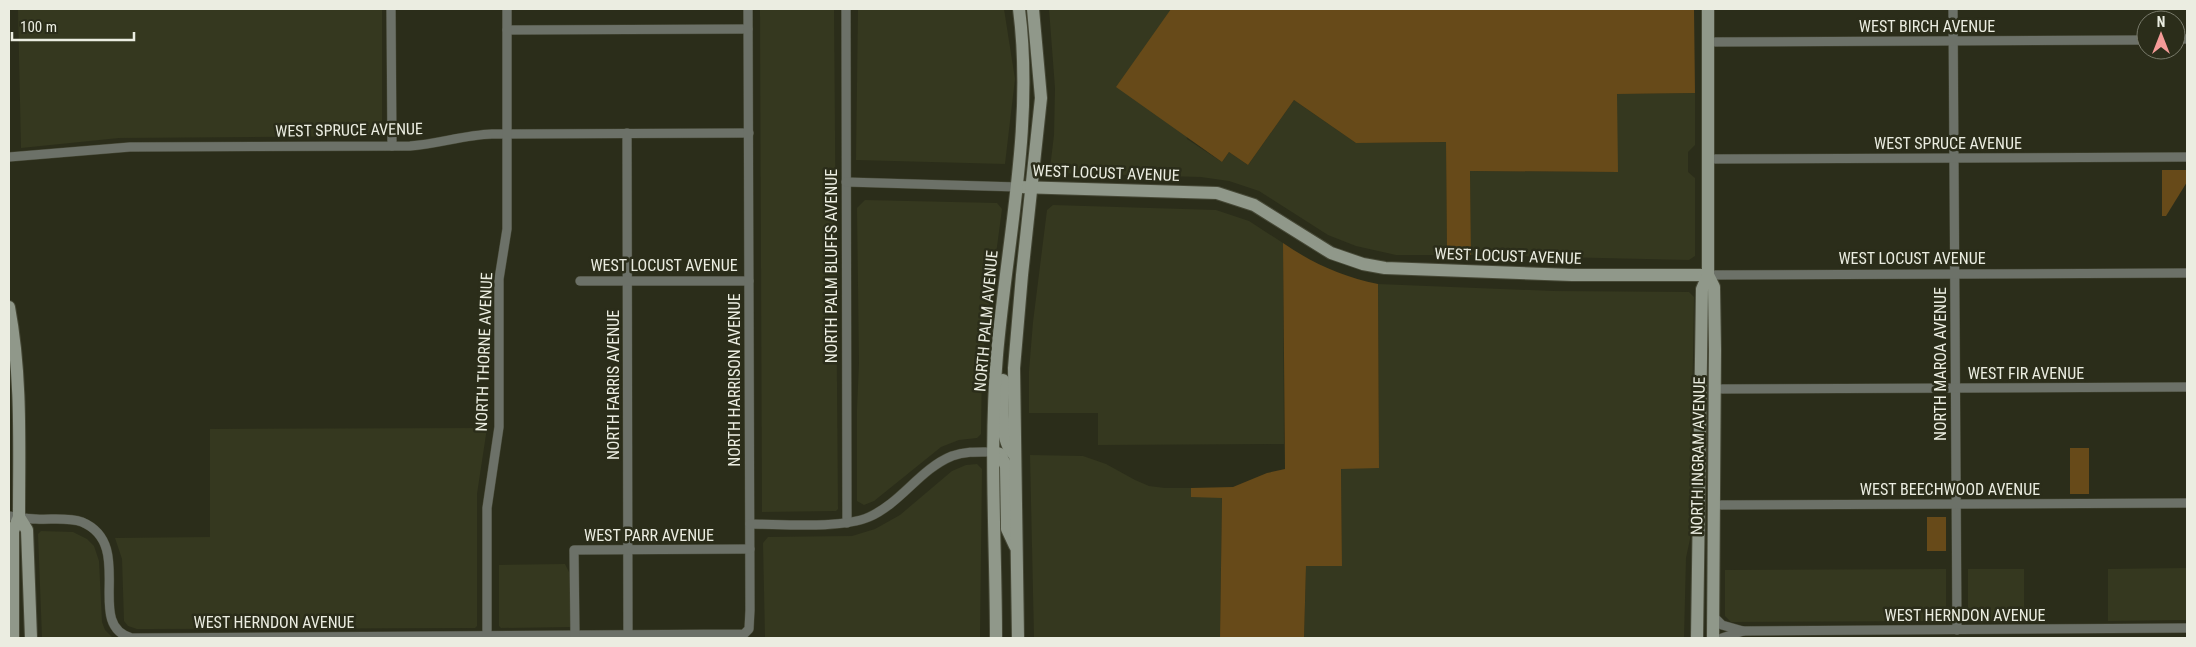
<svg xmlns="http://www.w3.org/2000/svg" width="2196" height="647" viewBox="0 0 2196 647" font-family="'Roboto Condensed',sans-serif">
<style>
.built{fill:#35381f}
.green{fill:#674a19}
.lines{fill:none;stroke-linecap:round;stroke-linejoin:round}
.street-casing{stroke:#464836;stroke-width:10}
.secondary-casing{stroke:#464836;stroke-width:14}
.street{stroke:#6c7168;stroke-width:9}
.secondary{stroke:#90988a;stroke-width:12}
.labels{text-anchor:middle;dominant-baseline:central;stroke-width:5;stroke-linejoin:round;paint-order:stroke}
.street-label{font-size:16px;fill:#ebede1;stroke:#2b2d1a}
</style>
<rect width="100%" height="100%" fill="#2b2d1a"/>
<!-- built -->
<g class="built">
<polygon points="18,9 382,9 382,136 119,138 21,148"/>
<polygon points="760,9 834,9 838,509 836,511 762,512"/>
<polygon points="858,9 1004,9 1015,79 1005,164 856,160"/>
<polygon points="1049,9 1171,9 1187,139 1222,162 1229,152 1248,165 1294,100 1356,143 1446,142 1447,255 1396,255 1356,246 1328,235 1259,191 1229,181 1201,177 1055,173 1050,168 1054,135 1055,88"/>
<polygon points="1695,93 1695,145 1688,152 1688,172 1695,178 1695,256 1689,260 1471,255 1470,171 1617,172 1617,94"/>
<polygon points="865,200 997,203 1002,209 982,360 981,434 977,438 959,440 941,447 874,501 864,505 857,501 857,409 859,364 857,208"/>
<polygon points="1053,205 1216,210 1249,221 1283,243 1284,444 1098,445 1098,413 1029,413 1029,371 1033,322 1047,210"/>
<polygon points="1378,284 1554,291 1689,292 1694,297 1690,539 1686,558 1684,638 1304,638 1306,566 1342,565 1341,468 1379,468"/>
<polygon points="487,428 477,494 477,626 475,628 137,629 128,626 124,621 122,559 115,538 210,537 210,429"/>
<polygon points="1030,455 1083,456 1106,464 1135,480 1149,486 1165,488 1191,488 1192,497 1222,497 1220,638 1034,638"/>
<polygon points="977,464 982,469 980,638 765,638 763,543 768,537 852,536 875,529 900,515 952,471 966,465"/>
<polygon points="41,531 73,532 87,539 94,546 99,561 102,622 105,630 113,638 42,638 38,534"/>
<polygon points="565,564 571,576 572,627 501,628 499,626 499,565"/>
<polygon points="2187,568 2187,620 2108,621 2108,569"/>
<polygon points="1946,569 1946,621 1731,622 1725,616 1725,570"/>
<rect x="1968" y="569" width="56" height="52"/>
</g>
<!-- green -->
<g class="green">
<polygon points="1171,9 1694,9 1695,93 1617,94 1618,172 1470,171 1471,255 1447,255 1446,142 1356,143 1294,100 1248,165 1229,152 1222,162 1116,87"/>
<polygon points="2162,170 2187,170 2187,182 2166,216 2162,216"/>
<path d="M1283,243C1312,263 1343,277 1378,284L1379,468L1341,469L1342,566H1306L1304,638H1220L1222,498L1191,497V488L1233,487L1267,473L1285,469Z"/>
<rect x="2070" y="448" width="19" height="46"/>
<rect x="1927" y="517" width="19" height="34"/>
</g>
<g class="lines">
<!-- street casing -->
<g class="street-casing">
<g id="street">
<polyline points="391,9 392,146"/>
<polyline points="846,9 847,523"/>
<polyline points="1953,9 1957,630"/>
<polyline points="507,30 748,29"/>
<polyline points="2176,39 2187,39"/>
<polyline points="1708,42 2146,40"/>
<polyline points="627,133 628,636"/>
<path d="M9,157L130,147L410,146C438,144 464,135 492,134L749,133"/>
<polyline points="1709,159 2187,157"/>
<polyline points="846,182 1018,187"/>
<polyline points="1708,275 2187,273"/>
<polyline points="580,281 749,281"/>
<polyline points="1715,389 2187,387"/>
<polyline points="1714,505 2187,503"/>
<path d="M9,516C18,517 27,519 36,519C50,520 68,517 82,522C137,545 83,626 132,638L744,634L749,629L750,610L748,9"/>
<path d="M750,524C781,524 842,529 869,517C901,503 920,469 952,456C966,451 980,452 994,452"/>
<polyline points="1713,616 1722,625 1743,631"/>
<polyline points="575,636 574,550 750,549"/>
<polyline points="487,637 487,508 499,427 499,279 507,229 507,9"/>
<polyline points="1722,638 1743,631 2187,628"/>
</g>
</g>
<!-- secondary casing -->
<g class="secondary-casing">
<g id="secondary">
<polyline points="1018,187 1217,193 1254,205 1331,253 1363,264 1385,268 1572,275 1708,275"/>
<polyline points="1708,275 1714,287 1715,350 1713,638"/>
<path d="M9,307C22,376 19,447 19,517L13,531V638"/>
<path d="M1003,380C1004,401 998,442 1015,455"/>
<polyline points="994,452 1000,454 1006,466 1007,529 1015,546"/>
<polyline points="19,517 27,530 31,638"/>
<path d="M996,638C996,544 989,449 997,355C1007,239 1034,125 1019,9"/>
<polyline points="1018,638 1014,368 1022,275 1041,98 1033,9"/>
<polyline points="1697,638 1702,289 1708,275 1708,9"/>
</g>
</g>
<!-- street -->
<use href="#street" class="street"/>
<!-- secondary -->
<use href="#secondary" class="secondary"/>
</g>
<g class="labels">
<!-- street labels -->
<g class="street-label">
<text x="1927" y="26">WEST BIRCH AVENUE</text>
<text transform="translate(349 130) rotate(-1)">WEST SPRUCE AVENUE</text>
<text x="1948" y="143">WEST SPRUCE AVENUE</text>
<text transform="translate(1106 173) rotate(2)">WEST LOCUST AVENUE</text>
<text transform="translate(1508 256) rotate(2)">WEST LOCUST AVENUE</text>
<text x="1912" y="258">WEST LOCUST AVENUE</text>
<text x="664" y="265">WEST LOCUST AVENUE</text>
<text transform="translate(831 266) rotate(-90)">NORTH PALM BLUFFS AVENUE</text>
<text transform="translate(986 321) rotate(-85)">NORTH PALM AVENUE</text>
<text transform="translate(484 352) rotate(-88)">NORTH THORNE AVENUE</text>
<text transform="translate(1940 364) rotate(-90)">NORTH MAROA AVENUE</text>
<text x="2026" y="373">WEST FIR AVENUE</text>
<text transform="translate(734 380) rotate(-90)">NORTH HARRISON AVENUE</text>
<text transform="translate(613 385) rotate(-90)">NORTH FARRIS AVENUE</text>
<text transform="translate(1698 456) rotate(-89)">NORTH INGRAM AVENUE</text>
<text x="1950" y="489">WEST BEECHWOOD AVENUE</text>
<text x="649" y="535">WEST PARR AVENUE</text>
<text x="1965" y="615">WEST HERNDON AVENUE</text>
<text x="274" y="622">WEST HERNDON AVENUE</text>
</g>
</g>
<!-- border -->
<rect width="2196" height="647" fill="none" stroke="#ebede1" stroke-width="20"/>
<!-- north arrow -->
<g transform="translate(2161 35)"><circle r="24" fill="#2b2d1a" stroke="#787a6a"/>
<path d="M0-4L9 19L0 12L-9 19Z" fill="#f59b98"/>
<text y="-8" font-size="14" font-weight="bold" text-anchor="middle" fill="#ebede1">N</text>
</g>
<!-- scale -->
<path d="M12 32v8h122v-8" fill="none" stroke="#ebede1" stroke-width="2.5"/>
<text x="20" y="32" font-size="15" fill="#ebede1" stroke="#2b2d1a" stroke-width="4" paint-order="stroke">100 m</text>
</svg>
